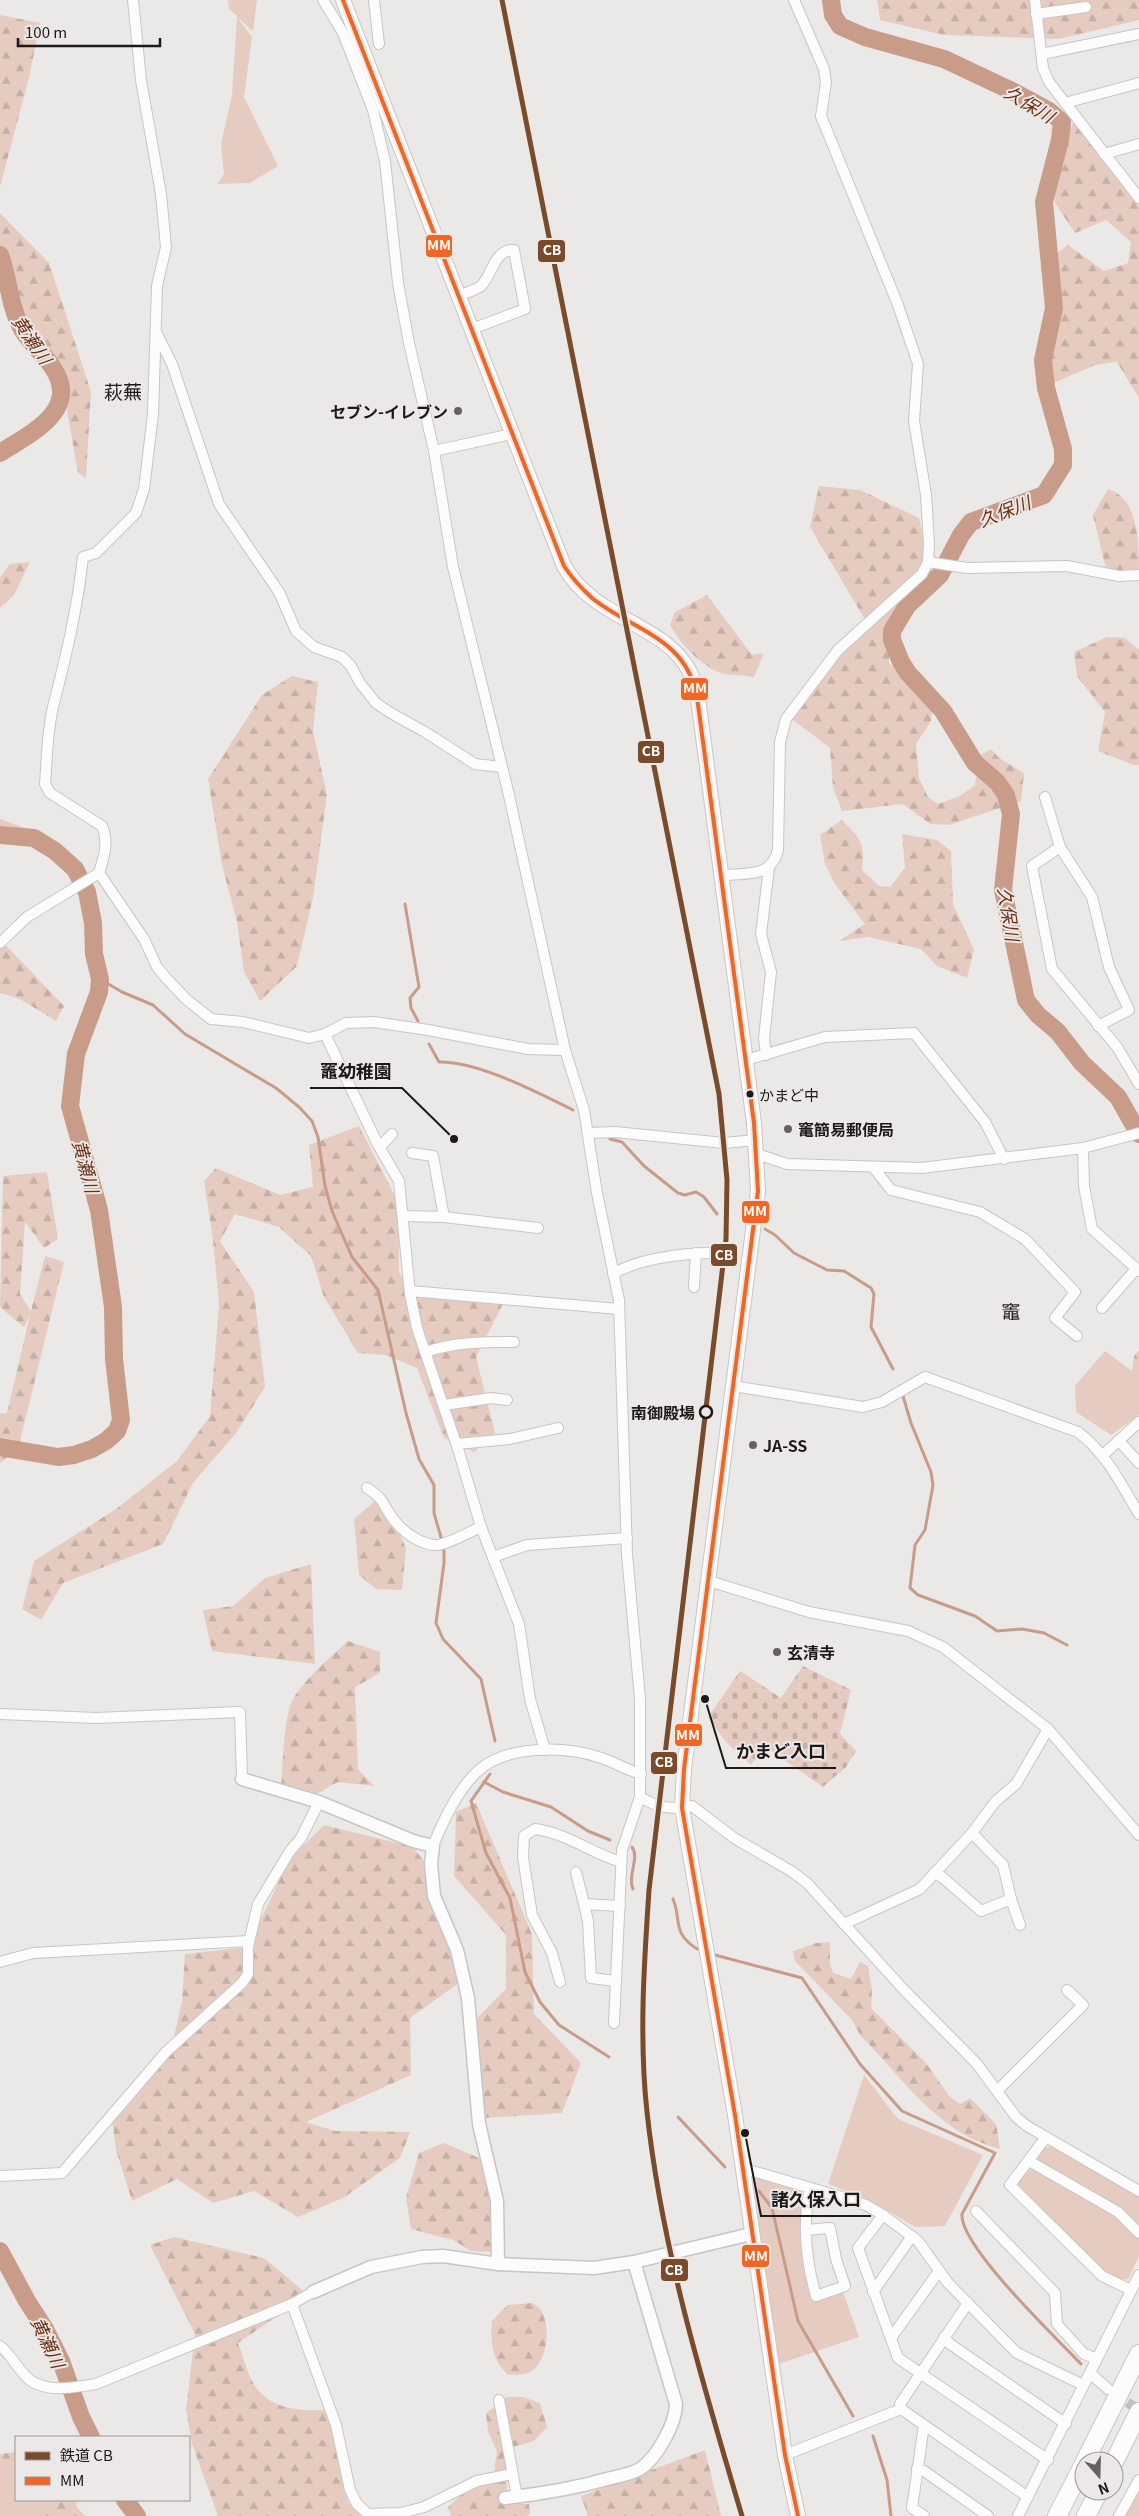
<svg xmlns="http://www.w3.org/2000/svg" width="1139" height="2516" viewBox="0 0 1139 2516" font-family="Georgia,'Noto Sans JP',serif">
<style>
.grass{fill:#e6ccc0}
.forest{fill:url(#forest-firs)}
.cemetery{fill:url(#cemetery-stones)}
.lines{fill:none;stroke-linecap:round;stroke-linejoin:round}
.stream{stroke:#c89c89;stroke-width:3}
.river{stroke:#c89c89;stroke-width:18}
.minor-tunnel{stroke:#c1c0bf;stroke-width:10;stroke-dasharray:10 5;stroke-linecap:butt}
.minor-casing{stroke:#c7c6c5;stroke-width:12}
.tertiary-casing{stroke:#c7c6c5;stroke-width:15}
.secondary-casing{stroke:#c7c6c5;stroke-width:16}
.motorway-casing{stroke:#c7c6c5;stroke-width:20}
.minor{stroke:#fcfcfc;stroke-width:10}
.tertiary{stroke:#fcfcfc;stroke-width:12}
.secondary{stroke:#fcfcfc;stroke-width:14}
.motorway{stroke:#fcfcfc;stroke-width:18}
.bus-1-casing{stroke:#ece8e7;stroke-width:8}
.bus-1{stroke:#f26522;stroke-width:4}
.rail-1-casing{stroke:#ece8e7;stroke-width:9}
.rail-1{stroke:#7a4b2a;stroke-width:5}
.poi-dot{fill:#646261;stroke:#ece8e7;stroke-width:2}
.bus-dot{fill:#1b1a19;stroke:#ece8e7;stroke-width:2}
.stop-dot{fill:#ece8e7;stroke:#1b1a19;stroke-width:2.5}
.labels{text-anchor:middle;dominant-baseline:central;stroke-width:4;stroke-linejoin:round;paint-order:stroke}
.bus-label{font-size:15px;fill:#1b1a19;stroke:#ece8e7;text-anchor:start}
.poi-label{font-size:16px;font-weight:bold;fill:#1b1a19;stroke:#ece8e7;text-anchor:start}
.stop-label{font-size:16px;font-weight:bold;fill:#1b1a19;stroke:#ece8e7;text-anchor:end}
.water-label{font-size:18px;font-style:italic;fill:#6c3114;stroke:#ece8e7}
.quarter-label{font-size:19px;fill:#1b1a19;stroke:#ece8e7}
.leader{fill:none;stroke:#1b1a19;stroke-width:2}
.callout-dot{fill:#1b1a19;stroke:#ece8e7;stroke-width:2}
.callout-label{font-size:18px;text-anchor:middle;font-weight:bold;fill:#1b1a19;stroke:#ece8e7;stroke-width:4;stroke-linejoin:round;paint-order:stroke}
.line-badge{stroke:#ece8e7;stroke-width:2}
.badge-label{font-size:14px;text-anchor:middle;font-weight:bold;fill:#fff}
</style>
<defs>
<pattern id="forest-firs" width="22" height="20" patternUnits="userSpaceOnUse" patternTransform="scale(1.25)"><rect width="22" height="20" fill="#e6ccc0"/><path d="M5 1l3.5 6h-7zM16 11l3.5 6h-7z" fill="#c5afa4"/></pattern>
<pattern id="cemetery-stones" width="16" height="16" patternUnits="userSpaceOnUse" patternTransform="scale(1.25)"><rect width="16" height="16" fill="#e6ccc0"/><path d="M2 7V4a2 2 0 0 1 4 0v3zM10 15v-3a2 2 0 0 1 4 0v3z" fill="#c5afa4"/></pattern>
</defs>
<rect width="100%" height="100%" fill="#ebe9e8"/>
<!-- grass -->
<g class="grass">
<polygon points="228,0 257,0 253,31 237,17 252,37 244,97 278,166 250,183 217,184 224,174 221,144 232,95 237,16 229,9"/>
<polygon points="1105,1351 1139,1376 1139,1415 1111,1435 1076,1412 1075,1386"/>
<polygon points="864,2075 898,2119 983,2155 945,2226 915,2227 869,2200 828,2184"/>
<polygon points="1051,2146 1124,2186 1139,2197 1139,2227 1039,2162 1037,2156 1045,2148"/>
<polygon points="1034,2169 1115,2217 1139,2237 1139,2256 1128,2279 1120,2280 1105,2273 1019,2188 1018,2181 1027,2170"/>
<polygon points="753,2175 802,2190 804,2265 813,2302 843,2292 859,2337 776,2365"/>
<polygon points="0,2467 16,2469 16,2500 37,2500 37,2516 0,2516"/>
<polygon points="1139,2490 1139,2516 1125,2516"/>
</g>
<!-- forest -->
<g class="forest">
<polygon points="877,0 1139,0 1139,20 1059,39 944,35 880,20"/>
<polygon points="0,15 40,23 29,78 0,187"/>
<polygon points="1074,122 1139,206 1139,398 1117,362 1095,365 1054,383 1044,371 1053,256 1068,245 1104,271 1128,263 1131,242 1106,220 1075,233 1055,203 1051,156"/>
<polygon points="0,213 49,263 69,324 91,392 86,478 78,473 59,365 21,310 0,255"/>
<polygon points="819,486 860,490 919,518 932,574 889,638 889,663 932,710 931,721 916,744 919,778 928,797 938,804 960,796 975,785 979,756 991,749 999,758 1024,773 1021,801 949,825 930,824 903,804 842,811 833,787 830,748 788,716 867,623 810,527"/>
<path d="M1108,489C1139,498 1139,544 1139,575L1106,569L1093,515Z"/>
<polygon points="30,562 14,595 0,608 0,577 10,564"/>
<path d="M707,595L752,655L764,653L754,677C744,675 728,676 718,672C698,663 681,644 670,625L675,612Z"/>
<polygon points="1107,637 1125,638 1139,650 1139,765 1133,765 1098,751 1105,712 1077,676 1074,652"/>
<polygon points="292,676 318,682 313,731 327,795 313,898 297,966 260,1001 244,972 237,922 222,865 208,779 262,695"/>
<polygon points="0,819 25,828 20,837 0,834"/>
<path d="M842,820C861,839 865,843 862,870L879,886L890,887L905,868L902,834L937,840L951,851L953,904L974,950L967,978L937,966L921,949L868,937L839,941L865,924L837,887L825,864L820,835Z"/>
<polygon points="0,939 64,1006 56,1021 20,999 0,993"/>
<polygon points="359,1126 399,1204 399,1271 410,1294 505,1300 476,1357 495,1433 474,1452 444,1438 417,1368 386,1355 358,1353 324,1297 311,1256 279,1227 235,1214 220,1241 254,1292 265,1387 236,1433 193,1483 163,1544 63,1583 41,1620 22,1609 34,1561 116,1509 177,1461 210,1416 219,1305 213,1240 204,1181 216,1168 280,1195 313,1187 309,1145"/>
<polygon points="47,1172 58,1239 44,1248 25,1222 20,1294 31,1311 45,1256 64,1262 18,1449 0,1463 0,1414 7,1413 30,1315 24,1327 0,1307 3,1176"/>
<polygon points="1139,1350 1139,1379 1132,1371 1134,1356"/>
<polygon points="381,1496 394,1521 406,1548 402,1590 376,1589 359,1575 354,1519"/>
<polygon points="311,1564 315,1664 212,1651 203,1610 233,1606 265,1578"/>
<path d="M348,1641L380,1652V1673L355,1687L358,1769L374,1786L338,1782L307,1799L281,1793C282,1774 284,1716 292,1701C304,1679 330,1658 348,1641Z"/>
<polygon points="476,1803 532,1934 534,2014 581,2063 562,2113 483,2118 475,2020 506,1989 506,1935 454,1876 456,1812"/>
<polygon points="324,1825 413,1847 426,1864 426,1880 429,1897 453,1954 460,1982 410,2018 411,2075 306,2122 335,2131 410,2132 400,2158 343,2198 298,2217 254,2191 213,2203 177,2179 132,2201 116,2150 111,2112 170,2055 182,2001 185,1954 248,1947 289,1860"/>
<path d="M830,1942V1964L833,1973L851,1979L860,1962L868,1966L872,1990L871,2008L926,2063L949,2096L960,2104L970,2098L996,2124L1000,2149C937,2133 904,2079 860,2035L852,2020L795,1961L793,1951L816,1943Z"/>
<polygon points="444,2143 484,2160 490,2202 493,2252 471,2251 453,2240 411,2229 406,2198 419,2153"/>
<path d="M174,2237L264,2258L308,2295L238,2343C244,2357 248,2379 258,2390C275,2411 306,2411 331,2410L348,2502L364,2516H218L192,2444L186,2409L195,2334L150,2245Z"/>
<path d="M532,2303C555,2312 549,2366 528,2373C522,2375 514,2374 508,2375C492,2360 490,2342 492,2321L507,2305Z"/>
<polygon points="507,2397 523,2397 540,2403 547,2427 534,2441 513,2447 506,2453 507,2489 500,2500 505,2503 529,2504 530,2514 527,2516 451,2516 448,2507 466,2490 493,2478 497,2452 488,2431 486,2413"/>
<polygon points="705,2450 721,2516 588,2516 581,2496"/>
<polygon points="16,2452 16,2469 0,2467 0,2454"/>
<polygon points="37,2500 76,2500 77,2507 85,2516 37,2516"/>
</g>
<!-- cemetery -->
<polygon class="cemetery" points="803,1666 851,1690 840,1734 856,1751 846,1767 823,1787 764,1746 751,1765 726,1742 708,1717 740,1671 781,1698"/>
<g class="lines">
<!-- stream -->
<g class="stream">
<polyline points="405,904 419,987 410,998 411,1008 418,1021"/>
<polyline points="100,979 122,992 153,1005 185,1034 276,1088 299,1107 312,1121 318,1137 325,1186 332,1211 352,1257 378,1290 406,1413 419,1459 434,1485 434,1513 444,1548 444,1563 436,1623 443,1639 481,1679 495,1741"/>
<path d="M429,1044L439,1062C478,1061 538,1093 573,1110"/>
<polyline points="610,1139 622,1142 644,1166 678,1193 685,1195 696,1192 704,1197 717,1214"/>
<polyline points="765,1229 775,1235 794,1253 827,1270 844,1271 871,1288 874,1294 871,1327 893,1369"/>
<polyline points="903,1396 911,1423 931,1472 933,1485 925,1530 915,1545 910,1588 918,1595 975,1616 997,1631 1022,1629 1044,1633 1067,1645"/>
<polyline points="490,1774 471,1801 486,1853 510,1898 525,1972 540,2002 559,2025 609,2057"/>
<polyline points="484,1782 503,1792 551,1807 588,1831 610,1840"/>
<path d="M632,1847C640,1858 627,1876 633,1889"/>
<path d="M673,1899C682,1920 671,1932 697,1949"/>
<path d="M715,1955L802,1978L860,2064L902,2111L995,2153L962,2214C959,2245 1057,2339 1081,2364"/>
<polyline points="678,2117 725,2167"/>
<polyline points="759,2191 772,2208 798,2321 853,2416"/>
<polyline points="873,2436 887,2480 891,2516"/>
</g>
<!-- river -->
<g class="river">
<polyline points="831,0 833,15 840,26 865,37 944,59 1014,92 1049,111 1062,122 1060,140 1044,202 1054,308 1043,360 1046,388 1063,449 1063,465 1044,495 971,522 961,535 940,575 907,606 892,631 892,640 901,662 908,673 943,711 975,763 997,782 1006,795 1011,814 1003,890 1026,1000 1038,1015 1058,1032 1082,1063 1118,1097 1139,1134"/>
<path d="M0,255C9,279 9,306 22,329C30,343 44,354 53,368C81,411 29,434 0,453"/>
<polyline points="0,835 34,838 55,851 75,869 87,892 93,923 94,954 100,979 99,992 76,1054 70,1106 99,1210 113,1307 114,1359 121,1420 117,1431 106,1441 92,1449 74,1455 58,1457 0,1447"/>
<polyline points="0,2251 27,2301 45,2329 61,2361 81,2417 91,2437"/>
<polyline points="125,2500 137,2516"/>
</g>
<!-- minor-tunnel -->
<polyline class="minor-tunnel" points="1115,2394 1139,2410"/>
<!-- minor casing -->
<g class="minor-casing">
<g id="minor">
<path d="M323,0L343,33L373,110L385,161L398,283L409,343L434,451L453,567L508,791L565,1050L584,1110L597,1193L619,1300L627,1554L640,1699V1797C658,1808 672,1810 692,1806L734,1838L791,1871L807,1883L905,1991L977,2064L1016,2117L1027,2126L1139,2191"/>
<polyline points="374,0 379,44"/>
<polyline points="1035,0 1043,68 1049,82 1139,198"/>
<polyline points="1036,14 1086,7"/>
<polyline points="1042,54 1139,34"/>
<polyline points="1065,103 1139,83"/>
<polyline points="1104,154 1139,144"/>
<path d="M459,296C465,293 476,290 481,286C491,277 495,248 514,250L525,309L472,329"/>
<polyline points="157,334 172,364 219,504 279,592 296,631 314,647 342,657 351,666 360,683 376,703 389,712 425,732 475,764 501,767"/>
<polyline points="434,451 512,434"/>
<polyline points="928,562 967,568 1067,566 1119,576 1139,575"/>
<polyline points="1045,797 1060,847 1092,897 1109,967 1129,1010 1098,1026"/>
<polyline points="1060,847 1032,866 1052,969 1117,1047 1139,1084"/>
<polyline points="99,873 144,939 157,967 167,979 186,999 211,1019 243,1022 309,1038 325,1034 346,1023 374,1022 428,1030 528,1049 565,1050"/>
<path d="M722,875C747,873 771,878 778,850L780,742L786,719L838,650L922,574L928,562L929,544L926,495L914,421L918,364L898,305L821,116L826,82L824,69L794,0"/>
<path d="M0,943L27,917L99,873C104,857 109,842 102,826L50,793L45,784C47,759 47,732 53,707C66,656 77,611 83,557L96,553L136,513L144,489L153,414L157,286L166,247L161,194L141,80L133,0"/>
<polyline points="325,1034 378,1145 399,1181 410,1294 417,1328 459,1452 481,1527 519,1624 530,1699 545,1750"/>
<polyline points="766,1055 764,1038 771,972 761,934 769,868"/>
<polyline points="746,1060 825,1037 914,1033 985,1122 1004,1159"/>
<polyline points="589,1133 615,1132 724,1143 756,1140"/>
<polyline points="380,1147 392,1134"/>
<polyline points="1083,1148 1084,1186 1092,1229 1139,1271"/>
<polyline points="412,1153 433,1156 444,1217"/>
<polyline points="757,1154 787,1164 922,1168 1083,1148 1139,1133"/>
<polyline points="874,1168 891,1190 980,1212 1025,1239 1075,1292 1055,1318 1077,1336"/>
<polyline points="404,1216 444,1217 538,1228"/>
<path d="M613,1274C637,1259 683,1253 712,1253"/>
<polyline points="694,1287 696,1253"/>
<polyline points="410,1291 619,1309"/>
<polyline points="1102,1308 1136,1269"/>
<path d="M425,1352C455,1342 483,1342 514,1342"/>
<path d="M733,1386L863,1407L882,1402L925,1377L1078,1432C1106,1453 1121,1484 1139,1514"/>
<polyline points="444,1405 491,1398 507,1400"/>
<polyline points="1119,1441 1139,1463"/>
<polyline points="457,1444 510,1439 558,1428"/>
<polyline points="1103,1455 1139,1422"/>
<path d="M367,1488C386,1500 382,1505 394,1520C403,1532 422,1546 438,1545C451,1543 469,1532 481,1527"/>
<polyline points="493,1557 527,1545 627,1538"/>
<polyline points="709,1581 809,1612 908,1631 943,1647 1048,1729 1139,1835"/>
<polyline points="0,1714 96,1718 240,1712 242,1779"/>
<polyline points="972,1833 1003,1865 1011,1899 1020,1925"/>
<path d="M433,1846C443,1821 457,1790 478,1771C506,1745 564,1746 598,1757C613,1761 626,1770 641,1774"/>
<polyline points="576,1872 584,1904"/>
<polyline points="934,1873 942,1877 981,1911 1011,1899"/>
<polyline points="844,1924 920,1889 972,1833 995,1802 1016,1784 1048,1729"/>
<polyline points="0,1962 33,1953 249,1941"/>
<polyline points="615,1981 591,1978 588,1921 584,1904 620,1906"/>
<path d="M560,1982L552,1953L532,1915L523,1857L524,1836L535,1829C566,1833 591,1853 621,1862"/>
<polyline points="614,2023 622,1850 640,1797"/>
<polyline points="998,2090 1083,2005 1067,1990"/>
<polyline points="1046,2137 1010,2185 1102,2276 1131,2290"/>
<polyline points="1029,2161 1118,2212 1139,2233"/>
<polyline points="742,2168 845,2198 866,2205 883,2215 918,2241 948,2283 1017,2353 1083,2385"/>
<polyline points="0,2176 62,2173 166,2052 242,1983 248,1974 248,1947 258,1904 290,1851 301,1838 319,1802"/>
<polyline points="976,2211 1055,2293 1057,2324 1084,2354 1097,2359"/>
<polyline points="883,2215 858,2248 898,2358 1048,2460"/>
<path d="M806,2230L830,2228L836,2259L845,2286L816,2296C806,2261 802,2225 810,2188"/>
<polyline points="873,2292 912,2236"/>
<polyline points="292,2304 336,2425 350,2490 357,2504 368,2514 401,2513 424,2507 477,2481 512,2474"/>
<polyline points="944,2337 950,2344 1066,2424"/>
<polyline points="891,2338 939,2271"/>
<path d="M0,2346C12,2355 19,2372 31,2381C50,2393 75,2387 96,2384L292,2304L313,2292"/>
<polyline points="1090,2373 1108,2389"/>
<polyline points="499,2400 517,2497"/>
<polyline points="901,2409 900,2404 968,2303"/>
<polyline points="901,2409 924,2425 912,2508 924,2516"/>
<polyline points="924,2425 1028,2497"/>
<polyline points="785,2455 901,2409"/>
<polyline points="917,2469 924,2471 988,2516"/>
<polyline points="1018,2516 1139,2275"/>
<polyline points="1119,2516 1139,2480"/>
</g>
</g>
<!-- tertiary casing -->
<g class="tertiary-casing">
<g id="tertiary">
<polyline points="242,1779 319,1802 413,1841 433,1846 431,1864 434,1896 457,1950 468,1998 479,2124 497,2201 498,2264"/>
<polyline points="313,2292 371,2267 422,2257 443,2256 498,2264 594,2268 634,2262 751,2234"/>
<path d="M505,2498C541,2494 576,2488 611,2478C620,2476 631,2474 640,2469C657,2458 676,2423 676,2404L634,2262"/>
</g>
</g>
<!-- secondary casing -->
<g class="secondary-casing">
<path id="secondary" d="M343,0L564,566C594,620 665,623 690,672C695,682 697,694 699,706L754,1123L758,1191L684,1769L682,1808L735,2115L785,2455L798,2516"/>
</g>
<!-- motorway casing -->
<g class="motorway-casing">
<g id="motorway">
<polyline points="1085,2461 1139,2354"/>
<polyline points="1114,2462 1139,2412"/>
<polyline points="1057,2516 1084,2464"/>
<polyline points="1086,2516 1099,2491"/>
</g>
</g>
<!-- minor -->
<use href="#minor" class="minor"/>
<!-- tertiary -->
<use href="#tertiary" class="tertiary"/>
<!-- secondary -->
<use href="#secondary" class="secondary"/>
<!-- motorway -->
<use href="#motorway" class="motorway"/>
<!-- bus-1 casing -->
<g class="bus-1-casing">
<path id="bus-1" d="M343,0L564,566C572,578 581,588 592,598C633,631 686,637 697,697L754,1123L758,1191L684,1769L682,1808L735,2115L785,2455L798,2516"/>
</g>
<!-- bus-1 -->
<use href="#bus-1" class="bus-1"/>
<!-- rail-1 casing -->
<g class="rail-1-casing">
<path id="rail-1" d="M502,0L719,1094L727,1180L726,1239L649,1890C644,1964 639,2039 647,2112C662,2250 703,2384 742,2516"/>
</g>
<!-- rail-1 -->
<use href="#rail-1" class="rail-1"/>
</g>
<!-- markers -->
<g class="poi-dot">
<circle cx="458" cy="411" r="5"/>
<circle cx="788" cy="1129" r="5"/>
<circle cx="753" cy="1445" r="5"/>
<circle cx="777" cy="1652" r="5"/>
</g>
<circle class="bus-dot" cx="750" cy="1094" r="4.5"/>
<circle class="stop-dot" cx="706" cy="1412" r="6"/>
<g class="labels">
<!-- bus labels -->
<g class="bus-label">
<text x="759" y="1094">かまど中</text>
</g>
<!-- poi labels -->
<g class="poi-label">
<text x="448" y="411" text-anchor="end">セブン-イレブン</text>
<text x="798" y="1129">竃簡易郵便局</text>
<text x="763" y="1445">JA-SS</text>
<text x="787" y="1652">玄清寺</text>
</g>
<!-- stop labels -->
<g class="stop-label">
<text x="695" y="1412">南御殿場</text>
</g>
<!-- water labels -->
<g class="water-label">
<text transform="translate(1030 103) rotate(31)">久保川</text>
<text transform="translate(33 339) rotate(56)">黄瀬川</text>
<text transform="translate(1004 510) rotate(-21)">久保川</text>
<text transform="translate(1010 914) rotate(81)">久保川</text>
<text transform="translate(87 1166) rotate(75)">黄瀬川</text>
<text transform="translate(49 2342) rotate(65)">黄瀬川</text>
</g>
<!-- quarter labels -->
<g class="quarter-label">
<text x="123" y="390">萩蕪</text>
<text x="1011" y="1310">竈</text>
</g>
</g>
<!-- callouts -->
<path class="leader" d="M454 1139L402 1088H310M705 1699L726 1768H836M745 2133L761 2216H871"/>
<g class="callout-dot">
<circle cx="454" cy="1139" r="5"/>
<circle cx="705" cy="1699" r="5"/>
<circle cx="745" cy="2133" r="5"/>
</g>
<g class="callout-label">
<text x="356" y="1078">竈幼稚園</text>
<text x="781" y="1758">かまど入口</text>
<text x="816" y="2206">諸久保入口</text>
</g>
<g class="line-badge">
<rect x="425" y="234" width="28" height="24" rx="5" fill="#f26522"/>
<rect x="537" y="239" width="29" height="24" rx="5" fill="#7a4b2a"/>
<rect x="680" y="677" width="29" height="24" rx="5" fill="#f26522"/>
<rect x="637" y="740" width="28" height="24" rx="5" fill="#7a4b2a"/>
<rect x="741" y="1200" width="29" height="24" rx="5" fill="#f26522"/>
<rect x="710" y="1243" width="28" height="24" rx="5" fill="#7a4b2a"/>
<rect x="674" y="1723" width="29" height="24" rx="5" fill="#f26522"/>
<rect x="650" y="1751" width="28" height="24" rx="5" fill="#7a4b2a"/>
<rect x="741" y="2244" width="29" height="24" rx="5" fill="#f26522"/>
<rect x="660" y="2258" width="29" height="24" rx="5" fill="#7a4b2a"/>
</g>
<g class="badge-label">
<text x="439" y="250">MM</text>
<text x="552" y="255">CB</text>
<text x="695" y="693">MM</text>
<text x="651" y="756">CB</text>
<text x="755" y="1216">MM</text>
<text x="724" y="1260">CB</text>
<text x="688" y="1740">MM</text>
<text x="664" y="1767">CB</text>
<text x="756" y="2261">MM</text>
<text x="674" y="2275">CB</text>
</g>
<!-- legend -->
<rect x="15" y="2436" width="175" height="65" fill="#ece8e7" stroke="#989695"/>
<rect x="25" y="2452" width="25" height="8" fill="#7a4b2a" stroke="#989695"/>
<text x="60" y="2461" font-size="15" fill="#1b1a19">鉄道 CB</text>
<rect x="25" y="2477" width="25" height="8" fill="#f26522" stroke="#989695"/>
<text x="60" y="2486" font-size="15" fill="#1b1a19">MM</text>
<!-- north arrow -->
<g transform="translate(1099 2476) rotate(160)"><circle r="24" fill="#ece8e7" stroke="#989695"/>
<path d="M0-4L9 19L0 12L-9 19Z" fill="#646261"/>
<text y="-8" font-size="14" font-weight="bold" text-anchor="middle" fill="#1b1a19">N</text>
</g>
<!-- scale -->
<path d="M18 38v8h142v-8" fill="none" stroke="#1b1a19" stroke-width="2.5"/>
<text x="25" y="38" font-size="15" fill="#1b1a19" stroke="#ece8e7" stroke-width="4" paint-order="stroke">100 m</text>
</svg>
